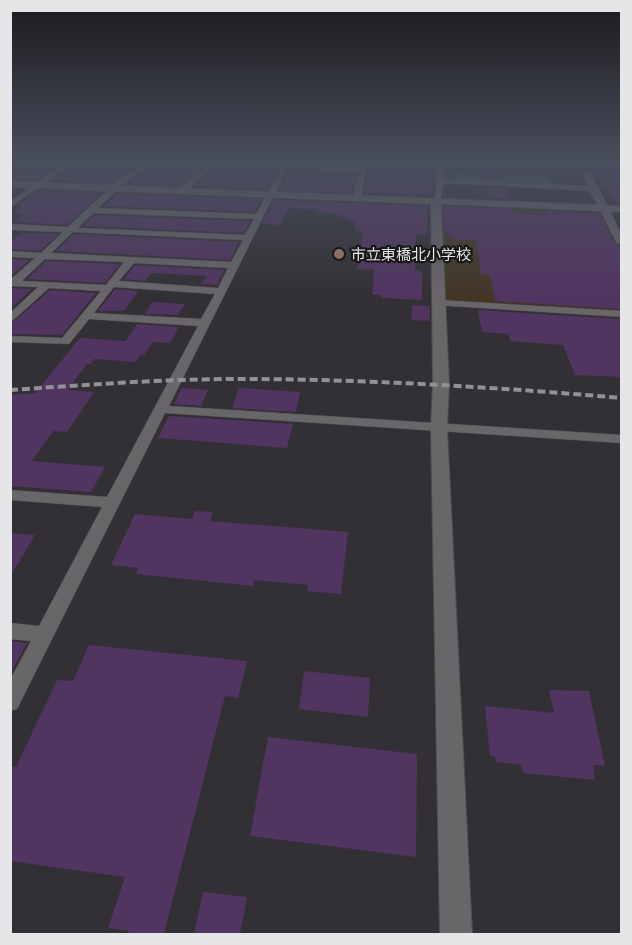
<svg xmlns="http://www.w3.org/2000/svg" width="632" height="945" viewBox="0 0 632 945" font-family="'Noto Serif','Noto Sans JP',serif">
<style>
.industrial{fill:#423727}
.green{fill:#406352}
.building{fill:#513561}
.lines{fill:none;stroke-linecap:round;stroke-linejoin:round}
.minor-casing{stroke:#4f4d50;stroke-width:1}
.tertiary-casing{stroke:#4f4d50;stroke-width:2}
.minor{fill:#69666a;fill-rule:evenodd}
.tertiary{fill:#69666a;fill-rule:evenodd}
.rail{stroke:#929194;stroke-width:4;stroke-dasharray:8 4;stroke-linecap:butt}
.education-dot{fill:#8d6e63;stroke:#1a191a;stroke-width:2}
.labels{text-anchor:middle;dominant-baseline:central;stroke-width:4.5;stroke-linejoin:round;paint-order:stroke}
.far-poi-label{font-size:15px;fill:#e6e5e7;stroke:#1a191a;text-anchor:start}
</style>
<rect width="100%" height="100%" fill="#323034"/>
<!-- industrial -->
<polygon class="industrial" points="440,206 601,213 621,249 621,311 445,301"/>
<!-- green -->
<polygon class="green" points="450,173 549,177 553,185 451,181"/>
<!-- building -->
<g class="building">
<polygon points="37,163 62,163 37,180 13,179"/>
<polygon points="74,163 144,163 112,183 52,180"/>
<polygon points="157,163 206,163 179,186 128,184"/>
<polygon points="218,163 244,163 249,167 277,171 267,189 195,186"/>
<polygon points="376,163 414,165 415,163 431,163 432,196 364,193 369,164"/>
<polygon points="482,163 500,163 504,180 485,179"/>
<polygon points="591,163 621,163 621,204 615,203"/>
<polygon points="288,171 356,174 352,193 279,190"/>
<polygon points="487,188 507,189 509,199 488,198"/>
<polygon points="38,190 101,193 67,225 14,222 24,214 13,213 22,206 17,206"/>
<polygon points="117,194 262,199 255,212 104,206"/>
<polygon points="274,200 429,206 426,235 416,234 415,270 420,270 422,273 422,300 381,298 381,295 372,295 374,270 357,269 363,231 355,231 356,223 334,213 317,213 318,210 289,208 280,225 262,224"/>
<polygon points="443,206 512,209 513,213 547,215 545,211 599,213 614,243 621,247 621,309 495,301 490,275 481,275 476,240 453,239 444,230"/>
<polygon points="94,215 250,221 244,233 83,226"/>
<polygon points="21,233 58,234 40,251 10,249 10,242"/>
<polygon points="74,234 239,242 230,260 56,251"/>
<polygon points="10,259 29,260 10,277"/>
<polygon points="46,261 120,264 105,283 27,279"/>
<polygon points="135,265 224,270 217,285 201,284 207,276 151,273 145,281 124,279"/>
<polygon points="10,288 32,289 10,309"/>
<polygon points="115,289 138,291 124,311 98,311"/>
<polygon points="50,290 96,293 62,335 10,334 10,325"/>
<polygon points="152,302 185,304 178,315 145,314"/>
<polygon points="412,305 430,306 429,321 411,320"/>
<polygon points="478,310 621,319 621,377 575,375 563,345 510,341 509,334 482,332"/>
<polygon points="137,324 179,327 170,343 153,342 144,355 140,355 136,362 94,359 91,364 87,364 67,390 94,392 67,432 53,431 32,461 105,467 91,492 10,486 10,395 35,393 80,338 126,341"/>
<polygon points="182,388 208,390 201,406 174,404"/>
<polygon points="239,388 300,392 296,412 232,408"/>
<polygon points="169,416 293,424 287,448 158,438"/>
<polygon points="195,511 213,512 210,521 348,532 341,594 307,591 308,585 254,580 253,586 136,574 138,568 111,565 135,514 192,519"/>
<polygon points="10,533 35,535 10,577"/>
<polygon points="10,641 27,643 10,674"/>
<polygon points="89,645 247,661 238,698 225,696 164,934 128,934 129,931 108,928 125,877 10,861 10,766 16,767 57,680 73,681"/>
<polygon points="304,671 370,678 368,717 299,709"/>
<polygon points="549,690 589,691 605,766 593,765 595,780 523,773 522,765 496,762 495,757 490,756 485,706 554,713"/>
<polygon points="268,737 417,754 416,857 250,836"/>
<polygon points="203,892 247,897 240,934 194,934"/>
</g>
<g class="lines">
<!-- minor casing -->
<g class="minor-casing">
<g id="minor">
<polygon points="65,163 72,163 10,208 10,202"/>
<path d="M148,163H155L125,183L98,208L256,214L281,169L249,165L246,163L283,165L290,163L289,165L360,168L361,163H367L361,198L357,200L353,198L359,172L287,169L169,406L622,435V443L165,413L17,709L10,711V680L31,641L10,639V623L39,626L102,507L10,500V490L107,497L198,326L89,319L69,344L10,342V336L62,338L101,291L49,288L10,323V313L38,287L10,286V280L35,258L10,257V251L41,253L63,232L10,230V224L68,227L119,179ZM93,213L254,219L245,235L78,228ZM73,232L243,240L231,262L51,253ZM45,259L124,262L106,285L22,281ZM134,263L228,268L218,288L119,281ZM114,287L215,294L201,319L94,313Z"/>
<polygon points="209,163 216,163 185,193 179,193 179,189"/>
<polygon points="437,163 443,163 444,179 588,186 583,173 590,171 622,235 622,245 616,242 590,191 444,183 440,201 433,203 436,191"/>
<polygon points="438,300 622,311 622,317 434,305 434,301"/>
</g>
</g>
<!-- tertiary casing -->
<g class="tertiary-casing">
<polygon id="tertiary" points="10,181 622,206 622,212 441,204 449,384 447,428 472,934 440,934 431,428 433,384 431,204 10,187"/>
</g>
<!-- minor -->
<use href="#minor" class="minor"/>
<!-- tertiary -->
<use href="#tertiary" class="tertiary"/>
<!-- rail -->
<path class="rail" d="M10,390C85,385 161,379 237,379C365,379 494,387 622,398"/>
</g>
<!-- sky -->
<linearGradient id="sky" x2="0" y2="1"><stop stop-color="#1c1a1d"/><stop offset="0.55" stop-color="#494e5c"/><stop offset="1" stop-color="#494e5c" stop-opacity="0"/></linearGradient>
<rect width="632" height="295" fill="url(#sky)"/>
<!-- markers -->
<circle class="education-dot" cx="339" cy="254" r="6"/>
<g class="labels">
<!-- far-poi labels -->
<g class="far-poi-label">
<text x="351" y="254">市立東橋北小学校</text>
</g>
</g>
<!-- border -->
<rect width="632" height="945" fill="none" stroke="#e6e5e7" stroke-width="24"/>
</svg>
